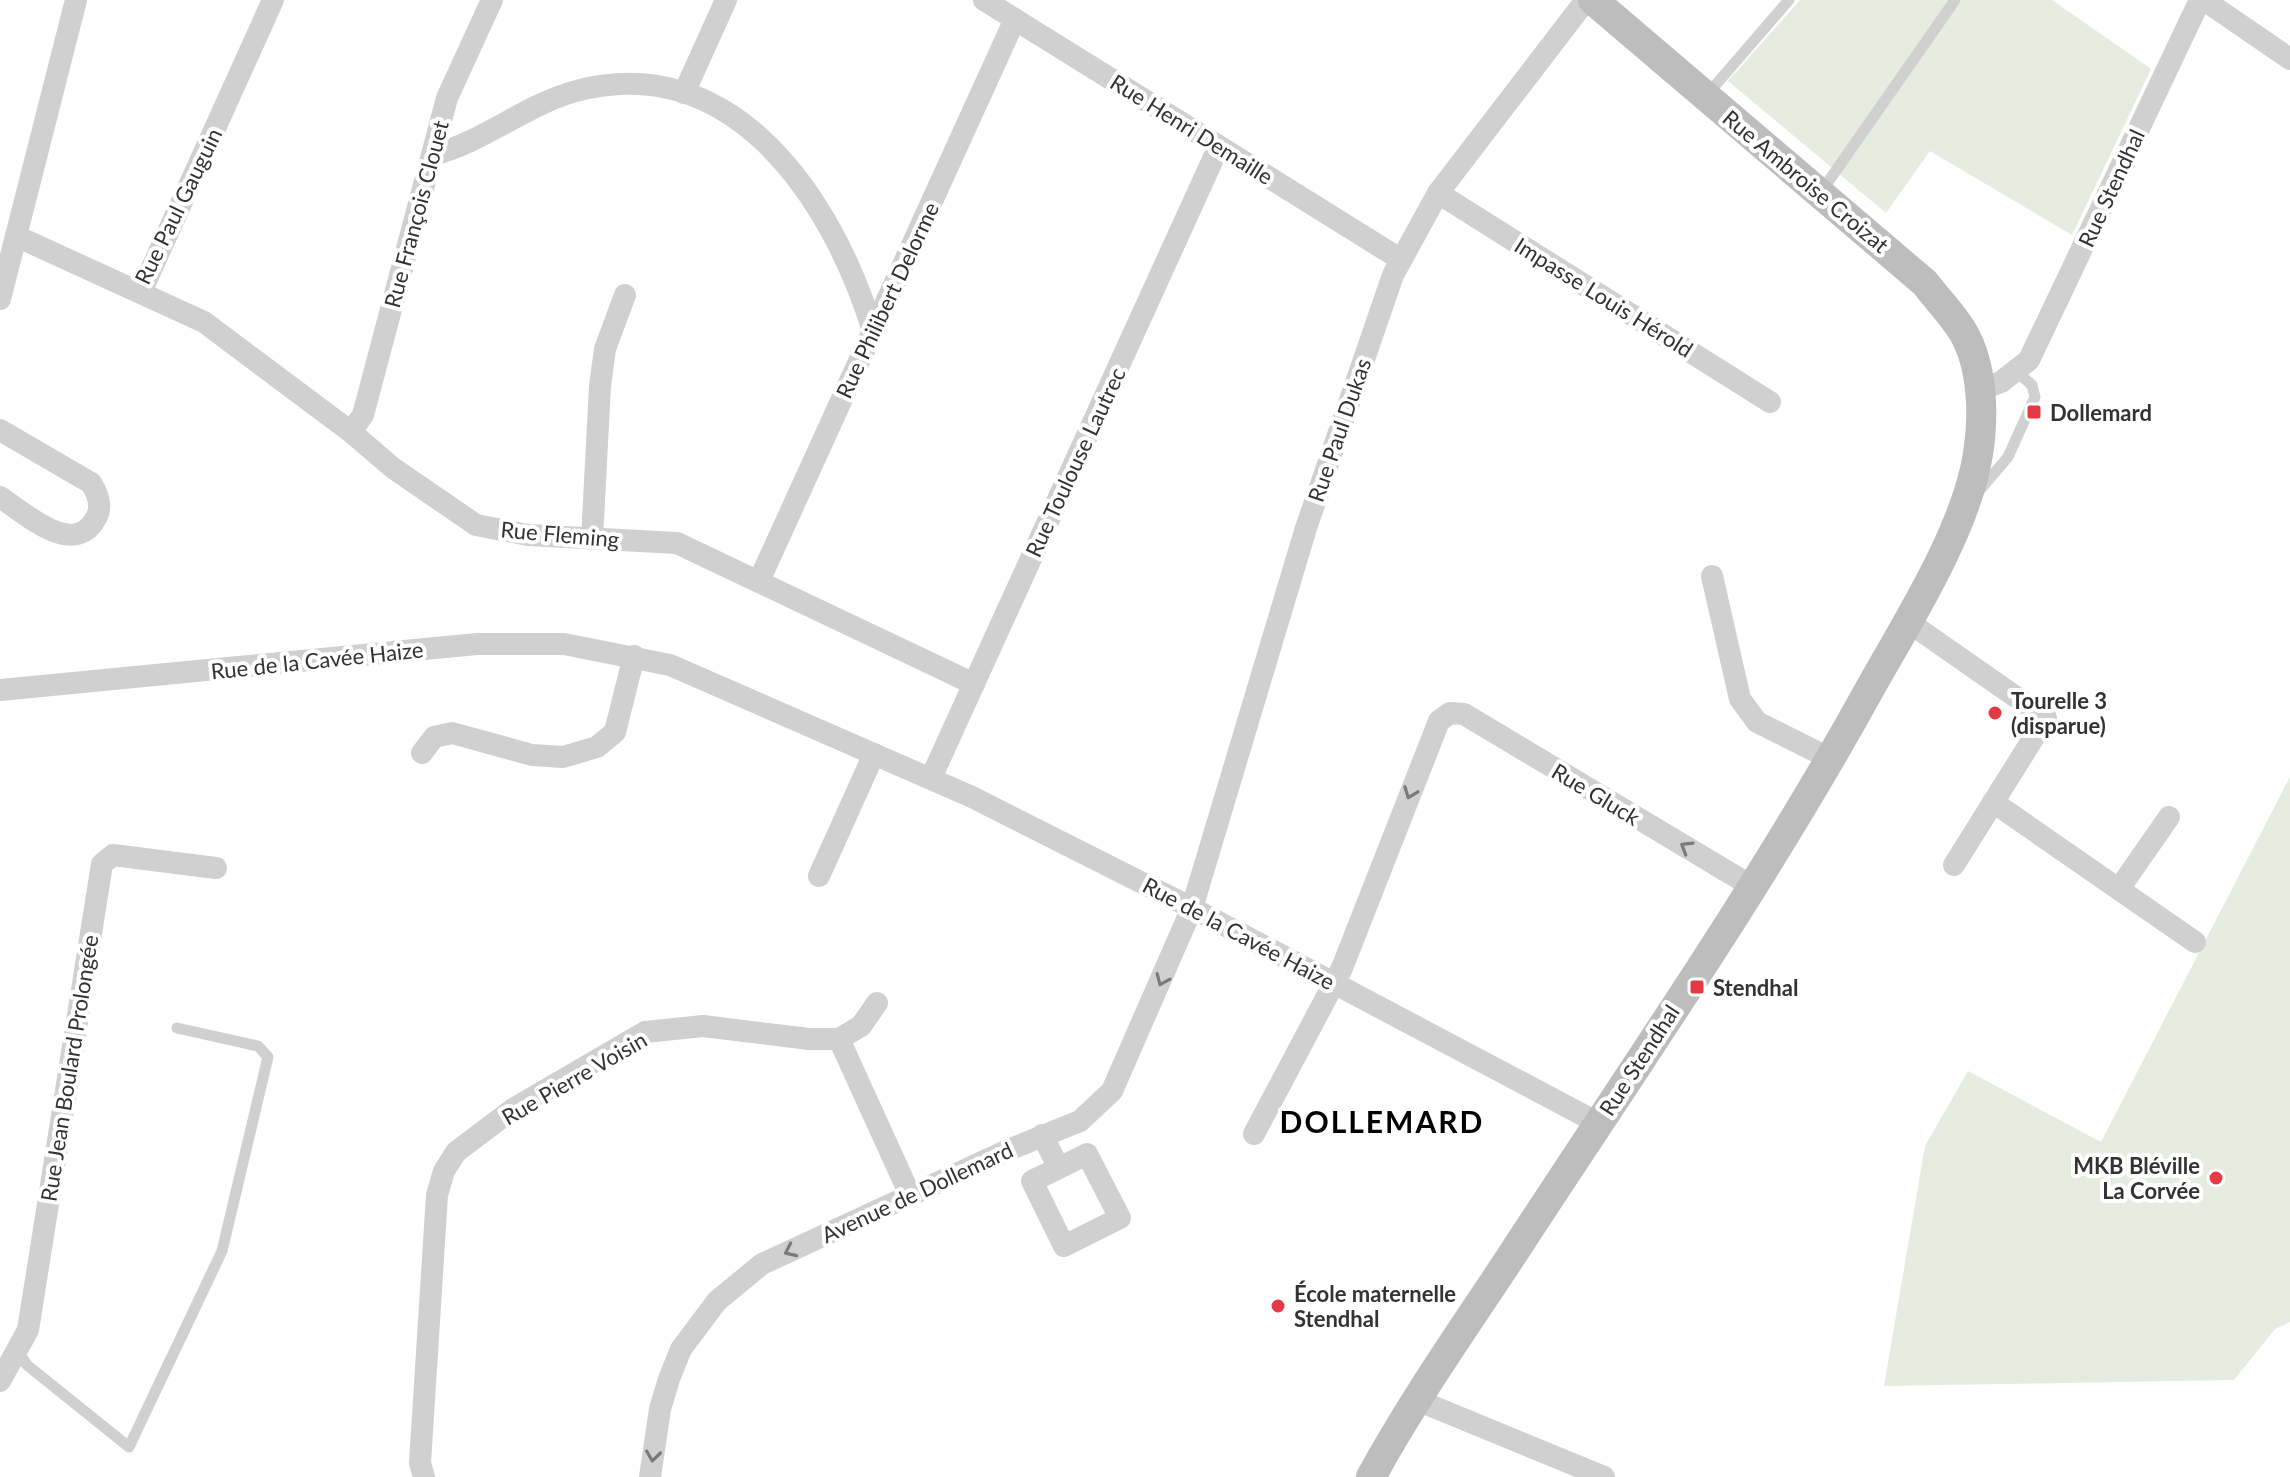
<svg xmlns="http://www.w3.org/2000/svg" width="2290" height="1477" viewBox="0 0 2290 1477" font-family="Lato,sans-serif">
<style>
.green{fill:#e6ecdf}
.lines{fill:none;stroke-linecap:round;stroke-linejoin:round}
.lane{stroke:#d0d0d0;stroke-width:11}
.street{stroke:#d0d0d0;stroke-width:22}
.secondary{stroke:#bdbdbd;stroke-width:30}
.oneway{stroke:#7a7a7a}
.poi-dot{fill:#e63946;stroke:#fff;stroke-width:3}
.labels{text-anchor:middle;dominant-baseline:central;stroke-width:8;stroke-linejoin:round;paint-order:stroke}
.street-label{font-size:22px;fill:#333;stroke:#fff}
.poi-label{font-size:22px;font-weight:bold;fill:#333;stroke:#fff;text-anchor:start}
.district-label{font-size:30px;font-weight:bold;letter-spacing:2px;fill:#000;stroke:#fff}
</style>
<rect width="100%" height="100%" fill="#fff"/>
<!-- green -->
<g class="green">
<polygon points="1800,0 2052,0 2151,69 2072,235 1930,151 1886,213 1728,81"/>
<polygon points="2290,777 2290,1322 2275,1329 2234,1380 1884,1386 1925,1146 1968,1071 2101,1142"/>
</g>
<g class="lines">
<!-- lane -->
<g class="lane">
<polyline points="1706,96 1789,0"/>
<polyline points="1821,192 1955,0"/>
<polyline points="1979,491 2008,457 2035,397 2032,385 2017,372"/>
<polyline points="18,1352 27,1365 129,1447 222,1251 268,1057 258,1046 177,1028"/>
</g>
<!-- street -->
<g class="street">
<polyline points="984,0 1400,259"/>
<polyline points="2204,0 2290,59"/>
<polyline points="684,93 726,0"/>
<path d="M432,155C482,143 525,105 576,91C735,49 833,201 873,331"/>
<polyline points="1438,193 1770,402"/>
<polyline points="16,236 204,322 351,432 393,468 476,525 528,535 677,543 974,684"/>
<polyline points="141,292 273,0"/>
<polyline points="0,299 76,0"/>
<polyline points="1980,390 2001,382 2029,360 2200,0"/>
<path d="M0,430L91,483C98,494 103,506 96,518C74,559 26,514 0,497"/>
<polyline points="351,432 363,415 447,98 492,0"/>
<polyline points="592,539 600,386 605,349 625,295"/>
<polyline points="1712,576 1740,699 1757,722 1831,759"/>
<polyline points="759,581 1015,19"/>
<polyline points="1907,621 2046,718 1954,865"/>
<polyline points="0,690 477,644 564,644 670,665 972,797 1192,908 1598,1123"/>
<polyline points="422,753 434,737 452,733 532,755 563,757 597,747 615,732 634,656"/>
<polyline points="931,778 1219,146"/>
<polyline points="1993,802 2195,942"/>
<polyline points="819,876 874,754"/>
<polyline points="2119,889 2169,817"/>
<polyline points="839,1039 861,1026 877,1003"/>
<polyline points="1254,1134 1342,968 1439,721 1450,713 1464,714 1753,887"/>
<polyline points="1042,1135 1059,1168 1087,1154 1120,1218 1064,1246 1032,1181 1059,1168"/>
<polyline points="0,1381 28,1330 102,864 113,855 216,868"/>
<polyline points="1417,1400 1604,1477"/>
<polyline points="424,1477 420,1463 437,1195 444,1171 456,1152 513,1109 645,1032 703,1026 809,1039 839,1039 910,1195"/>
<polyline points="650,1477 660,1409 669,1379 681,1349 717,1301 762,1264 1006,1151 1080,1121 1112,1091 1192,908 1306,528 1393,275 1438,193 1586,0"/>
</g>
<!-- secondary -->
<path class="secondary" d="M1371,1477C1414,1398 1467,1324 1516,1249C1636,1065 1762,884 1868,692C1906,624 1966,531 1978,454C1984,416 1983,366 1963,332C1953,315 1937,299 1925,283L1593,0"/>
</g>
<!-- one-way arrows -->
<defs><path id="oneway-chevron" d="M-2-3.5L2.5 0L-2 3.5" fill="none" stroke-width="1.6" stroke-linecap="round" stroke-linejoin="round" transform="scale(2)"/></defs>
<g class="oneway">
<use href="#oneway-chevron" transform="translate(1410 793) rotate(111)"/>
<use href="#oneway-chevron" transform="translate(1686 847) rotate(-149)"/>
<use href="#oneway-chevron" transform="translate(1162 980) rotate(113)"/>
<use href="#oneway-chevron" transform="translate(790 1251) rotate(155)"/>
<use href="#oneway-chevron" transform="translate(653 1456) rotate(98)"/>
</g>
<!-- markers -->
<g class="poi-dot">
<rect x="2026" y="404" width="16" height="16" rx="4"/>
<circle cx="1995" cy="713" r="8"/>
<rect x="1689" y="979" width="16" height="16" rx="4"/>
<circle cx="2216" cy="1178" r="8"/>
<circle cx="1278" cy="1306" r="8"/>
</g>
<g class="labels">
<!-- street labels -->
<g class="street-label">
<text transform="translate(1192 129) rotate(32)">Rue Henri Demaille</text>
<text transform="translate(1806 181) rotate(40)">Rue Ambroise Croizat</text>
<text transform="translate(2111 188) rotate(-65)">Rue Stendhal</text>
<text transform="translate(178 206) rotate(-64)">Rue Paul Gauguin</text>
<text transform="translate(416 214) rotate(-75)">Rue François Clouet</text>
<text transform="translate(1604 297) rotate(32)">Impasse Louis Hérold</text>
<text transform="translate(887 300) rotate(-65)">Rue Philibert Delorme</text>
<text transform="translate(1339 430) rotate(-71)">Rue Paul Dukas</text>
<text transform="translate(1075 462) rotate(-65)">Rue Toulouse Lautrec</text>
<text transform="translate(560 534) rotate(5)">Rue Fleming</text>
<text transform="translate(317 660) rotate(-6)">Rue de la Cavée Haize</text>
<text transform="translate(1596 794) rotate(31)">Rue Gluck</text>
<text transform="translate(1239 933) rotate(28)">Rue de la Cavée Haize</text>
<text transform="translate(1639 1060) rotate(-57)">Rue Stendhal</text>
<text transform="translate(69 1068) rotate(-81)">Rue Jean Boulard Prolongée</text>
<text transform="translate(574 1078) rotate(-30)">Rue Pierre Voisin</text>
<text transform="translate(917 1192) rotate(-25)">Avenue de Dollemard</text>
</g>
<!-- poi labels -->
<g class="poi-label">
<text x="2050" y="412">Dollemard</text>
<text x="2011" y="700">Tourelle 3<tspan x="2011" dy="25">(disparue)</tspan></text>
<text x="1713" y="987">Stendhal</text>
<text x="2200" y="1165" text-anchor="end">MKB Bléville<tspan x="2200" dy="25">La Corvée</tspan></text>
<text x="1294" y="1293">École maternelle<tspan x="1294" dy="25">Stendhal</tspan></text>
</g>
<!-- district labels -->
<g class="district-label">
<text x="1382" y="1121">DOLLEMARD</text>
</g>
</g>
</svg>
